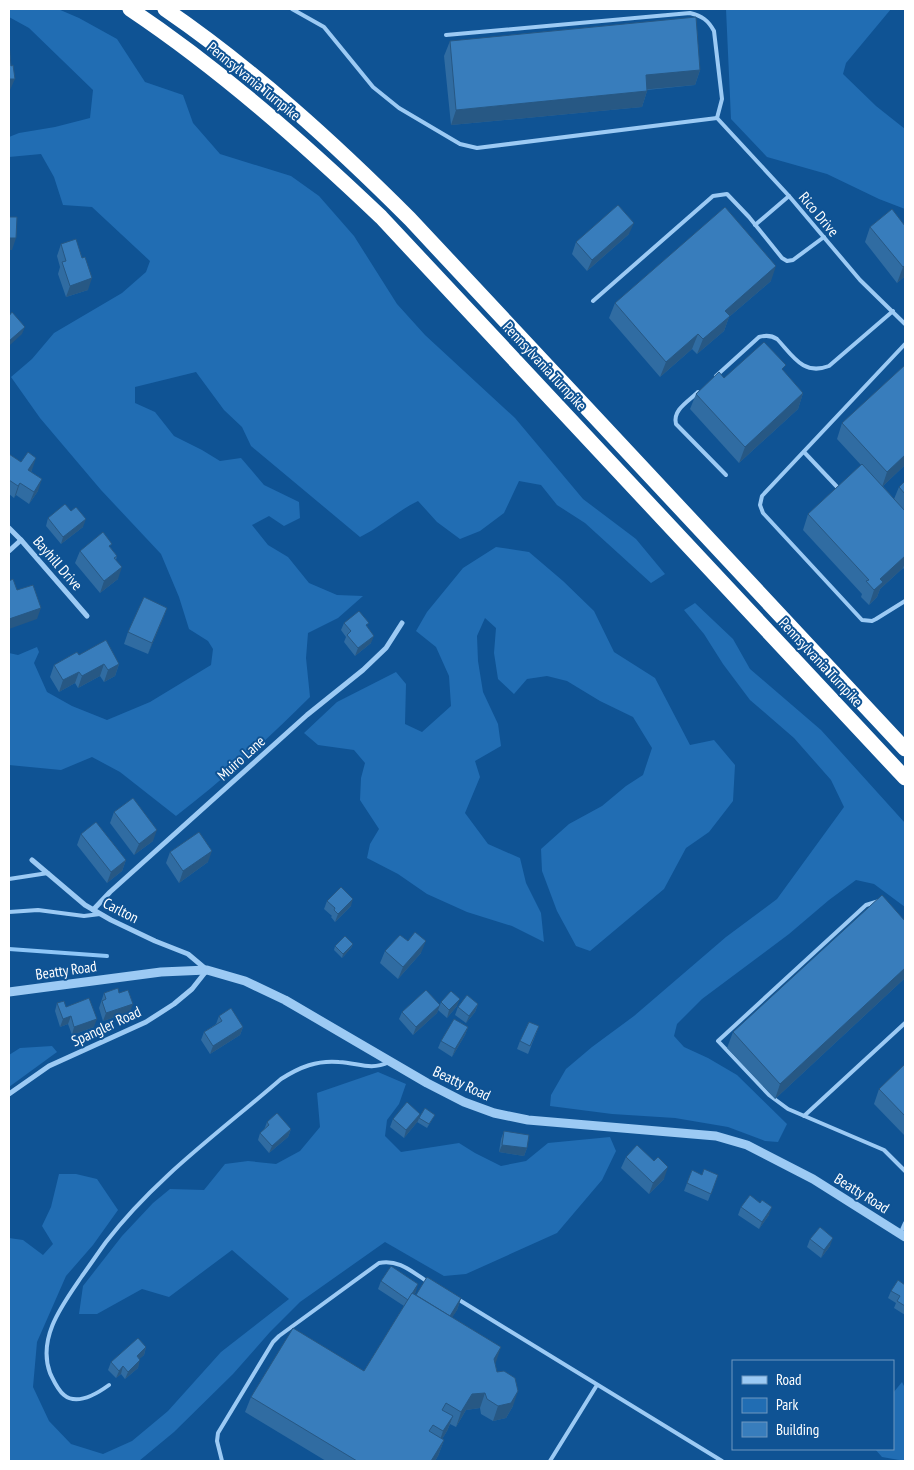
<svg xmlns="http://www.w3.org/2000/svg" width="914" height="1470" viewBox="0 0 914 1470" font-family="'PT Sans Narrow',sans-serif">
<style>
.green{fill:#216db3}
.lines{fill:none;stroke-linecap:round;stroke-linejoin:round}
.stream{stroke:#8ec6f7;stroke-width:4}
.service{stroke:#9ccaf4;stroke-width:4}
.minor{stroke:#9ccaf4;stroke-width:5}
.tertiary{stroke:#9ccaf4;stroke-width:9}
.motorway{stroke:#fff;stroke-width:15}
.wall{fill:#306ca2}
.shaded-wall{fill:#275884}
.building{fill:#387dbc;stroke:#275884}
.labels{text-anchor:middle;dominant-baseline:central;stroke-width:4;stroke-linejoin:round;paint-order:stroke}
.street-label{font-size:15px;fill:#fff;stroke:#0f5394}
</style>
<rect width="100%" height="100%" fill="#0f5394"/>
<!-- green -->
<g class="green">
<path d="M9,9H58L79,18L117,39L145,82L183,95L193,123L220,154L291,176L319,196L354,236L397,304L425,335L515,418L583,499L636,539L665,574L651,583L585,523L557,505L541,485L519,481L504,513L480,531L460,539L437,522L418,501C397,511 381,527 360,537L251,446L242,427L224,410L196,372L135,387V403L155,412L174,436L202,450L220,461L241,458L264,485L299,502L300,518L284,526L269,516L252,525L268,545L288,557L309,583L337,595L363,596L338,618L308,633L306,658L310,697C268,739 224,779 176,816L120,772L92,757L61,770L9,765V653L18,655L37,647L39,652L34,663L47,692L72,706L107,720L150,702L211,665L213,649L208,641L189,629L179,597L161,554L101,490L40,418L11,377L32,359L54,333L122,293L146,272L150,261L92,207L63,205L54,177L41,154L9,157V137L19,133L55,127L90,118L93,90L29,28L9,17Z"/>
<polygon points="726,9 891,9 846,63 843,74 876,106 905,129 905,209 879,199 827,174 767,157 731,119"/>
<polygon points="496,547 529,552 563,581 594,611 614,652 655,678 690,745 714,740 735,765 733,801 709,832 686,848 664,889 590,951 576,946 557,911 542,871 541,849 569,824 602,806 626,786 643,775 652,748 633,717 600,701 567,681 547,676 527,679 514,694 498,679 494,653 496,628 485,618 477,636 478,661 483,692 498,724 501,746 475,761 480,777 465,813 488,844 520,858 526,883 541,913 544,942 512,926 467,912 427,894 398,874 367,858 370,844 379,829 360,800 361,778 365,763 354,750 318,745 304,733 337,702 396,672 406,684 405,724 422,732 451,706 449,676 436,647 416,631 427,612 463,568"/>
<polygon points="695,603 733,639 750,669 821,730 905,823 905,907 874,884 856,880 829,900 789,934 702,999 677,1024 674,1036 684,1047 708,1058 737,1075 787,1124 778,1142 765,1141 728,1127 675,1118 612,1114 550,1106 551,1095 566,1069 592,1047 634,1016 726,937 777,899 844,807 831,780 794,738 750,700 723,664 704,634 684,610"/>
<polygon points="52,1046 57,1052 9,1087 9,1055 20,1048"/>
<polygon points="378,1072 406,1084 399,1104 387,1120 385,1136 401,1152 459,1143 475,1153 501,1166 526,1161 548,1143 610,1137 616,1151 602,1180 557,1233 466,1274 444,1276 385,1242 300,1302 270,1332 233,1374 174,1432 139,1461 9,1461 9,1238 23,1240 43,1255 53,1244 42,1226 51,1207 59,1174 76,1174 97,1179 118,1210 93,1245 66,1276 37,1342 33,1387 49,1421 71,1444 103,1454 132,1441 168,1411 221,1352 289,1299 232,1250 169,1297 142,1289 97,1314 79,1314 83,1286 122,1236 153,1203 170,1189 204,1190 225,1164 248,1161 276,1164 300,1151 320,1127 317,1093"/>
<polygon points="902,1382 905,1388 905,1461 882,1457 875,1449 893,1449 893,1393"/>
</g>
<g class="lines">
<!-- stream -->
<polyline class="stream" points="9,949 107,956"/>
<!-- service -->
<g class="service">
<polyline points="292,9 324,27 373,87 399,108 460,144 477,148 717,118"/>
<path d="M446,35L690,13C702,16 708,20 714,31L722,99L717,118"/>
<polyline points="717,118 789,196 860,280 905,324"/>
<polyline points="755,225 789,196"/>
<polyline points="593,301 713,196 727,194 749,217 782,258 787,261 793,260 824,237"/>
<polyline points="905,344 762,496 760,505 763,513 862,620 872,621 876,619 905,601"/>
<path d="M716,376L759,337C766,335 771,335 777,339C793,356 803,376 829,366L893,311"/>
<path d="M698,392C689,401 672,410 676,424L726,475"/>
<polyline points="804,452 840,490"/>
<polyline points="9,879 48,873"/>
<polyline points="879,901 866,905 718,1041 769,1095 788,1109 884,1150 905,1171"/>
<polyline points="9,912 38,910 84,916 100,914"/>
<polyline points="804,1116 905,1023"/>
<polyline points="900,1234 905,1223"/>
<polyline points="456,1298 722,1461"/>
<path d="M109,1385C98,1393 77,1406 64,1395C57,1389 54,1381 50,1373C37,1337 63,1304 82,1276C90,1265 98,1253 106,1242C155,1178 221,1131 281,1079C300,1067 317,1060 339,1062C359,1063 370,1071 389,1062"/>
<path d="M222,1461L217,1441L218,1433L273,1342L279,1336L379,1263C399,1259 412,1272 428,1282"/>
<polyline points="550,1461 597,1385"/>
</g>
<!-- minor -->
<g class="minor">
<polyline points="9,528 21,540 87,616"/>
<polyline points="9,551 21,540"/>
<polyline points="93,910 110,892 307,715 363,670 386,648 402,623"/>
<polyline points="9,1094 49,1066 146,1022 174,1004 192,989 207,970 188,954 155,941 111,920 85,905 32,860"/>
</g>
<!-- tertiary -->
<polyline class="tertiary" points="9,992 161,972 207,970 245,981 285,1000 427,1083 464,1102 494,1113 528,1120 716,1136 747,1145 813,1179 905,1237"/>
<!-- motorway -->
<g class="motorway">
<path d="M130,9C221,70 302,142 381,217L905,778"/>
<path d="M165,9C254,70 334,143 410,219L905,749"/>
</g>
</g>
<!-- wall -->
<g class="wall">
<polygon points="450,41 700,70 695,85 647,90 647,91 642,107 451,125 444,56"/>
<polygon points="905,226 905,278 904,277 897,283 865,242 870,227"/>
<polygon points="629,234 587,271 572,254 576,242"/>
<polygon points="61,244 88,290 66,297 58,274 60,267 57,256"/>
<polygon points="771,281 729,317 724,331 697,354 692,349 660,377 609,318 615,303"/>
<polygon points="905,365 905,465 883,486 894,499 899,487 905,481 905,570 903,568 880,589 877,597 869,605 861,597 862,594 803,530 808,514 861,465 837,439 842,423"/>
<polygon points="783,371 803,393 798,409 739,463 690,409 696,394 724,378"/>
<polygon points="9,454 32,470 31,472 38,491 29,504 16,495 14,498 9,494"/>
<polygon points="71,511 83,527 61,544 46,526 48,518"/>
<polygon points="110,547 117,556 116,560 118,579 100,593 75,563 80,551"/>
<polygon points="167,608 148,654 124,644 128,632"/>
<polygon points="344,623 367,627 371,643 355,656 344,642 346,637 341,630"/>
<polygon points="79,655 119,664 115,676 104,682 100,676 78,688 75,683 59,692 50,677 54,665"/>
<polygon points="114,812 153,841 134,855 110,823"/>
<polygon points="81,834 126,860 122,871 107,883 77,845"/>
<polygon points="170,852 208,862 179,883 166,863"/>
<polygon points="327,901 351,906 335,922 331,917 332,916 324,909"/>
<polygon points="905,921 905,978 775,1099 727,1048 733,1032"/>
<polygon points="408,941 421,953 398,979 380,963 385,951"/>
<polygon points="353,944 351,948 342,958 334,950 335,946"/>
<polygon points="104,993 119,993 130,1012 103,1021 99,1008"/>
<polygon points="441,1002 457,1006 447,1018 438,1010 437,1013 413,1035 399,1019 402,1012 440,1005"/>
<polygon points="57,1003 66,1007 94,1027 72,1035 68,1024 60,1027 55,1011"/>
<polygon points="478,1004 475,1012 466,1023 455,1015 458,1007"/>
<polygon points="219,1016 243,1027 240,1035 210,1054 201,1040 204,1032 216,1024"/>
<polygon points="539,1026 528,1054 517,1049 520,1041"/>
<polygon points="468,1027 465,1035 452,1057 438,1048 441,1041"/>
<polygon points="905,1064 905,1136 874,1104 879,1089"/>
<polygon points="420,1114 418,1121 404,1138 390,1127 393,1119"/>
<polygon points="419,1118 433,1118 427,1128 417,1122"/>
<polygon points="267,1122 291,1129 288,1137 269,1153 258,1140 260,1133 264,1130"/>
<polygon points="504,1131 527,1148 524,1156 499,1152 501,1139"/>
<polygon points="626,1157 664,1179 649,1194 621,1168"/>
<polygon points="702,1175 718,1175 708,1201 684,1191 687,1183"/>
<polygon points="741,1207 769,1215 759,1229 738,1215"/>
<polygon points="810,1239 830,1246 821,1258 807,1247"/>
<polygon points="381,1281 416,1292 414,1294 416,1295 461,1298 457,1310 452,1317 495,1363 497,1372 513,1406 506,1418 493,1421 481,1414 480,1408 466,1410 456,1427 450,1424 447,1431 442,1439 444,1440 438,1456 435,1461 326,1461 245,1412 251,1397 364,1371 404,1306 378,1289"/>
<polygon points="905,1285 905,1315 894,1308 896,1303 888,1298 891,1291"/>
<polygon points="146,1347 144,1355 139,1359 138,1368 125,1379 121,1374 116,1378 108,1370 111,1362"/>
</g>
<!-- shaded-wall -->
<g class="shaded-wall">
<polygon points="700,70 695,85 640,90 646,75"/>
<polygon points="9,79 15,79 10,90 9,91"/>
<polygon points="647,91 642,107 451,125 456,110"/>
<polygon points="634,223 629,234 587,271 592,260"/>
<polygon points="9,238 16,238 12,250 9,250"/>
<polygon points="905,265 905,274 904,277 897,283 903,267"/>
<polygon points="776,266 771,281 729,317 724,331 697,354 703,339 725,311"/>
<polygon points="92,278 88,290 66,297 70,286"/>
<polygon points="25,327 22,334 9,346 9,341"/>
<polygon points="698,334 692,349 660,377 666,362"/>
<polygon points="803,393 798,409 739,463 745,447"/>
<polygon points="905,455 905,465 882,487 887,472"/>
<polygon points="36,458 32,470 24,481 28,470"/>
<polygon points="42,479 38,491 29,504 34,492"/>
<polygon points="20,483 16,495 14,498 18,486"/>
<polygon points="86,519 83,527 61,544 63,537"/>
<polygon points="905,556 905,563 903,568 880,589 877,597 869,605 874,590 880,579"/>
<polygon points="122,567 118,579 100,593 104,581"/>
<polygon points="41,608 37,619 9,629 9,619"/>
<polygon points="167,608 163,619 148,654 152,643"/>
<polygon points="374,636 371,643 355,656 358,648"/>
<polygon points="104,664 100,676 78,688 82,676"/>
<polygon points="119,664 115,676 104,682 108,670"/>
<polygon points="79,672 75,683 59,692 63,680"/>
<polygon points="157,830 153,841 134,855 139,844"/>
<polygon points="212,851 208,862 179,883 183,871"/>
<polygon points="126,860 122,871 107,883 111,872"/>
<polygon points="353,899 351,906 335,922 338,914"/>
<polygon points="426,941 421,953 398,979 403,967"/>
<polygon points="353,944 351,948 342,958 343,954"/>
<polygon points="905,968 905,978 775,1099 780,1084"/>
<polygon points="460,999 457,1006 447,1018 449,1010"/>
<polygon points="133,1004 130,1012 103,1021 106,1013"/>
<polygon points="478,1004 475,1012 466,1023 469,1016"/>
<polygon points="440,1005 437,1013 413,1035 416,1027"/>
<polygon points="71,1016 68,1024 60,1027 63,1019"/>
<polygon points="97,1019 94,1027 72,1035 74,1027"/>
<polygon points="243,1027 240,1035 210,1054 213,1046"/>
<polygon points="468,1027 465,1035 452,1057 455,1049"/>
<polygon points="420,1114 418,1121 404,1138 406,1130"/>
<polygon points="291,1129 288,1137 269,1153 272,1146"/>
<polygon points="502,1145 527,1148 524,1156 499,1152"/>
<polygon points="668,1167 664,1179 649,1194 653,1183"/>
<polygon points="772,1207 769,1215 759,1229 762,1222"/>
<polygon points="833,1238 830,1246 821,1258 824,1250"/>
<polygon points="418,1284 416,1292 405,1307 408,1300"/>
<polygon points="461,1298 457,1310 445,1329 449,1317"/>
<polygon points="146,1347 144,1355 134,1364 137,1356"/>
<polygon points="501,1347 496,1362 489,1374 494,1359"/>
<polygon points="140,1360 138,1368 125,1379 128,1372"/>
<polygon points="123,1366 121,1374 116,1378 119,1371"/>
<polygon points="518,1391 513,1406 506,1418 493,1421 498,1406"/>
<polygon points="485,1393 480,1408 466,1410 456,1427 461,1412 472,1394"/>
<polygon points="453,1416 447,1431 438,1446 443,1431"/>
<polygon points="444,1440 438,1456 435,1461 431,1461"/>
</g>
<!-- building -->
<g class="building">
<polygon points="696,17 700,70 646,75 647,91 456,110 450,41"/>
<polygon points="9,43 11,66 13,65 15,79 9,79"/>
<polygon points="618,205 634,223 592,260 576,242"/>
<polygon points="725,207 776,266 725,311 730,316 703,339 698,334 666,362 615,303"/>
<polygon points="892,209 905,226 905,265 903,267 870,227"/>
<polygon points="9,217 17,217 16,238 9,238"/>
<polygon points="76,239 82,258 85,257 92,278 70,286 62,262 66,261 61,244"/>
<polygon points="12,312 25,327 9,341 9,316"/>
<polygon points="764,342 786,365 782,369 803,393 745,447 696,394 719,372 724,378"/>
<polygon points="905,365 905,455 887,472 842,423"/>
<polygon points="28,452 36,458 28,470 42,479 34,492 20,483 18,486 9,480 9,454 21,462"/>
<polygon points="862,464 905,511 905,556 880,579 883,582 874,590 866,581 869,580 808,514"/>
<polygon points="905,481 905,494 899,487"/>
<polygon points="65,504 71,511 76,507 86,519 63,537 48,518"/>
<polygon points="103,532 112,544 109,546 117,556 114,558 122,567 104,581 80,551"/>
<polygon points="13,579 17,590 33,585 41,608 9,619 9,581"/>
<polygon points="144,597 167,608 152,643 128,632"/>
<polygon points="359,611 369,623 366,625 374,636 358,648 347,635 351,631 344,623"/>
<polygon points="106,640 119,664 108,670 104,664 82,676 79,672 63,680 54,665 77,652 79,655"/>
<polygon points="133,798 157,830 139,844 114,812"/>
<polygon points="96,822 126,860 111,872 81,834"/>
<polygon points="199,832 212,851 183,871 170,852"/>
<polygon points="341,887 353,899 338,914 334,910 335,908 327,901"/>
<polygon points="882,895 905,921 905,968 780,1084 733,1032"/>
<polygon points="415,932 426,941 403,967 385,951 400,935 408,941"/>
<polygon points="345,936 353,944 343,954 335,946"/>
<polygon points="118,988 119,993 128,990 133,1004 106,1013 102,1001 106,999 104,993"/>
<polygon points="426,990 440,1005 416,1027 402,1012"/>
<polygon points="451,991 460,999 449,1010 441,1002"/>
<polygon points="467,995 478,1004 469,1016 458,1007"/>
<polygon points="89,998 97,1019 74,1027 71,1016 63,1019 57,1003 64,1001 66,1007"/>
<polygon points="231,1008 243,1027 213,1046 204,1032 222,1021 219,1016"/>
<polygon points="454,1019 468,1027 455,1049 441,1041"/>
<polygon points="529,1022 539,1026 530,1046 520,1041"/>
<polygon points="905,1064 905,1116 879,1089"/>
<polygon points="407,1102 420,1114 406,1130 393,1119"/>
<polygon points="425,1108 435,1115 429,1124 419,1118"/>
<polygon points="277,1113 291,1129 272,1146 260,1133 269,1125 267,1122"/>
<polygon points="504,1131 529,1135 527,1148 502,1145"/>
<polygon points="637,1145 654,1161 658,1157 668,1167 653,1183 626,1157"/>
<polygon points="704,1169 718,1175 711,1194 687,1183 692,1170 702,1175"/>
<polygon points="750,1195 760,1203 762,1200 772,1207 762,1222 741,1207"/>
<polygon points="820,1227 833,1238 824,1250 810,1239"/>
<polygon points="391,1266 418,1284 408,1300 381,1281"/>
<polygon points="427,1277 461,1298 450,1316 416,1295"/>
<polygon points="898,1280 905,1285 905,1306 897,1301 900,1296 891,1291"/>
<polygon points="412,1293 501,1347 494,1359 497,1372 504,1371 515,1378 518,1391 511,1403 498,1406 487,1399 485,1393 472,1394 461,1412 446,1403 442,1410 453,1416 443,1431 433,1425 429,1431 444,1440 431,1461 357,1461 251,1397 293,1328 364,1371"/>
<polygon points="138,1338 146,1347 137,1356 140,1360 128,1372 123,1366 119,1371 111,1362"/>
</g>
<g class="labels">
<!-- street labels -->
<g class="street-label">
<text transform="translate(254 81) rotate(39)">Pennsylvania Turnpike</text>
<text transform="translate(819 214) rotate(50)">Rico Drive</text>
<text transform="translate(545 366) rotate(47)">Pennsylvania Turnpike</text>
<text transform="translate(58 563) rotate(49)">Bayhill Drive</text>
<text transform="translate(821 662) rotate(47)">Pennsylvania Turnpike</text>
<text transform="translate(241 758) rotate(-42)">Muiro Lane</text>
<text transform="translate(121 910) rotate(27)">Carlton</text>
<text transform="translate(66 970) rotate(-8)">Beatty Road</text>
<text transform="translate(106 1026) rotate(-25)">Spangler Road</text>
<text transform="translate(462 1083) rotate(25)">Beatty Road</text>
<text transform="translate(862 1193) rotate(32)">Beatty Road</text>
</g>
</g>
<!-- border -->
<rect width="914" height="1470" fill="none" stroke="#ffffff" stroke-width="20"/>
<!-- legend -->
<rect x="732" y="1360" width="162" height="90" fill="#0f5394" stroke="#6f98bf"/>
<rect x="742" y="1376" width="25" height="8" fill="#9ccaf4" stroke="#6f98bf"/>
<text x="776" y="1385" font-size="15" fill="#ffffff">Road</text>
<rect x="742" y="1398" width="25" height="15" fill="#216db3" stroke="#6f98bf"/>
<text x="776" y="1410" font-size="15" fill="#ffffff">Park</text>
<rect x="742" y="1422" width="25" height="15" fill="#387dbc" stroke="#6f98bf"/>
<text x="776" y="1435" font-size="15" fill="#ffffff">Building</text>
</svg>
